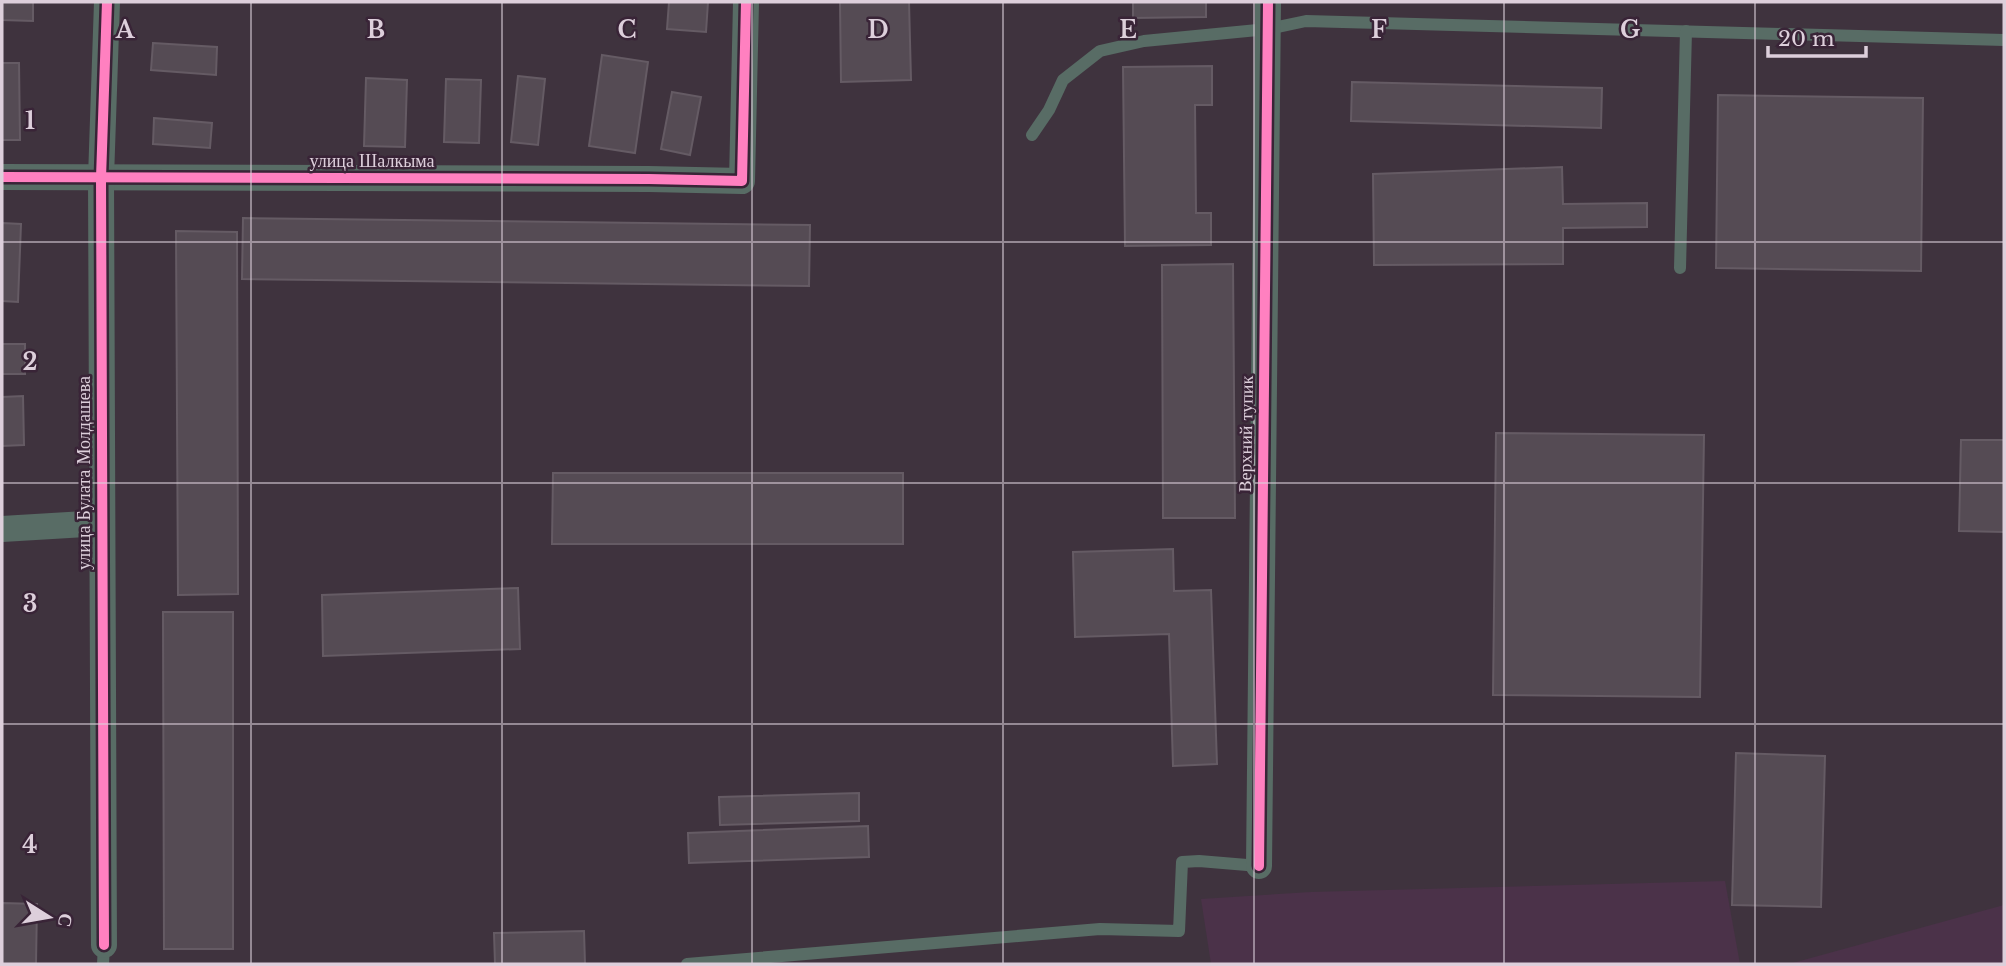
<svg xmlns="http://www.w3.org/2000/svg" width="2006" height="966" viewBox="0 0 2006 966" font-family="'Libre Baskerville',serif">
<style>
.built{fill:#4b3249}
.building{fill:#554b54;stroke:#655b64;stroke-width:2}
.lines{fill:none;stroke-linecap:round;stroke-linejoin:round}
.service{stroke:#586c65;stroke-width:12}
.minor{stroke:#586c65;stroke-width:26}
.cycleway-casing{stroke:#392437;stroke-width:15}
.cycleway{stroke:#ff80c0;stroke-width:10}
.grid{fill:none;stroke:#ddcfdb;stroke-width:2;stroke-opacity:0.55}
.labels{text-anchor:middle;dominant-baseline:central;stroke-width:5;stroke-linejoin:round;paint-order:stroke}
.street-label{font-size:18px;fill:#ddcfdb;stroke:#392437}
.grid-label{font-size:23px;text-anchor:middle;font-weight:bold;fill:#ddcfdb;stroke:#392437;stroke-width:5;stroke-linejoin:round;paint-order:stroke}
</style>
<rect width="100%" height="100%" fill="#3f333e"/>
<!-- built -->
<g class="built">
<polygon points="1725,881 1740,964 1211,964 1201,899 1311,892"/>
<polygon points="2004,905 2004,964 1789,964"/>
</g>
<!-- building -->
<g class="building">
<polygon points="2,2 33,2 33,21 2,20"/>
<polygon points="669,2 708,2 706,32 667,29"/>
<polygon points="840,2 909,2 911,80 841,82"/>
<polygon points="1133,2 1206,2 1206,17 1133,18"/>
<polygon points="153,43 217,47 216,75 151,70"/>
<polygon points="602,55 648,62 635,153 589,146"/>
<polygon points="2,63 19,63 20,140 2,140"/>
<polygon points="1212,66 1212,105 1195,105 1196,213 1211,213 1211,245 1125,246 1123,67"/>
<polygon points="518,76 545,79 538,145 511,142"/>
<polygon points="366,78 407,80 405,147 364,146"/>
<polygon points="446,79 481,80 479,143 444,142"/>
<polygon points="1352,82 1602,88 1601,128 1351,121"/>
<polygon points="672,92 701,97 690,155 661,149"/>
<polygon points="1718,95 1923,98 1921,271 1716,268"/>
<polygon points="154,118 212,123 210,148 153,144"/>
<polygon points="1562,167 1563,204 1647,203 1647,227 1563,228 1563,264 1374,265 1373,174"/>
<polygon points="243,218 810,225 809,286 242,279"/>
<polygon points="2,223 21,224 18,302 2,301"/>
<polygon points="176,231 237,232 238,594 178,595"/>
<polygon points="1233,264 1235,518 1163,518 1162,265"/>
<rect x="2" y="344" width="23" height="30"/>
<polygon points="23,396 24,445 2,446 2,397"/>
<polygon points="1496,433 1704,435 1700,697 1493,695"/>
<polygon points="1961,440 2004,440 2004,532 1959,531"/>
<polygon points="553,473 903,473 903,544 552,544"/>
<polygon points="1173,549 1174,591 1211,590 1217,764 1173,766 1169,634 1075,637 1073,552"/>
<polygon points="518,588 520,649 323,656 322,595"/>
<polygon points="163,612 233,612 233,949 164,949"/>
<polygon points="1736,753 1825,756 1821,907 1732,905"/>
<polygon points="859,793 859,821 720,825 719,797"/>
<polygon points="868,826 869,857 689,863 688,833"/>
<polygon points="2,903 37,904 36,964 2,964"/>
<polygon points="584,931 585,964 495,964 494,933"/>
</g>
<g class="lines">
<!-- service -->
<g class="service">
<polyline points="1032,135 1049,110 1063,80 1100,51 1144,41 1268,29 1306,21 2004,40"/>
<polyline points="1680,268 1686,31"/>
<polyline points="103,964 104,945"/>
<polyline points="687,964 1100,929 1179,931 1182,862 1199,861 1259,866"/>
</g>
<!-- minor -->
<g class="minor">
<polyline points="2,177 649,179 742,181 746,2"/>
<polyline points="2,529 102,523"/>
<polyline points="1259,866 1268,2"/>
<polyline points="104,945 101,178 107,2"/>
</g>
<!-- cycleway casing -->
<g class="cycleway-casing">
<g id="cycleway">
<polyline points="2,177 649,179 742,181 746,2"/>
<polyline points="1259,866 1268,2"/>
<polyline points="104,945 101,178 107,2"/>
</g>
</g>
<!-- cycleway -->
<use href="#cycleway" class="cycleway"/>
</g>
<!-- grid -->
<path class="grid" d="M251,2V964M502,2V964M752,2V964M1003,2V964M1254,2V964M1504,2V964M1755,2V964M2,242H2004M2,483H2004M2,724H2004"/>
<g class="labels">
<!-- street labels -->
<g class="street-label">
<text x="372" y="161">улица Шалкыма</text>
<text transform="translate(1246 434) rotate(-89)">Верхний тупик</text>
<text transform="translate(84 473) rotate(-90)">улица Булата Молдашева</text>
</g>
</g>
<g class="grid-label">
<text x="125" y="38">A</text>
<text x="376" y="38">B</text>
<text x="627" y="38">C</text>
<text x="878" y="38">D</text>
<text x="1128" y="38">E</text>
<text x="1379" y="38">F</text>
<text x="1630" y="38">G</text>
<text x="30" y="129">1</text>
<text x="30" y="370">2</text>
<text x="30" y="612">3</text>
<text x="30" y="853">4</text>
</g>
<!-- border -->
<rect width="2006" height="966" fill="none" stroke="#ddcfdb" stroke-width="7"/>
<!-- north arrow -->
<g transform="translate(49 917) rotate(101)" stroke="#392437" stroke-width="5" paint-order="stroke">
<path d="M0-5L12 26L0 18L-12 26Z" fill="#ddcfdb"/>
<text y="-10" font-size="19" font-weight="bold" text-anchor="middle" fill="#ddcfdb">С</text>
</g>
<!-- scale -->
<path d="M1768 46v10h98v-10" fill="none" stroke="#ddcfdb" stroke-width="3.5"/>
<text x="1778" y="46" font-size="21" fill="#ddcfdb" stroke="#392437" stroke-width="5" paint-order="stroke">20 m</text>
</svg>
